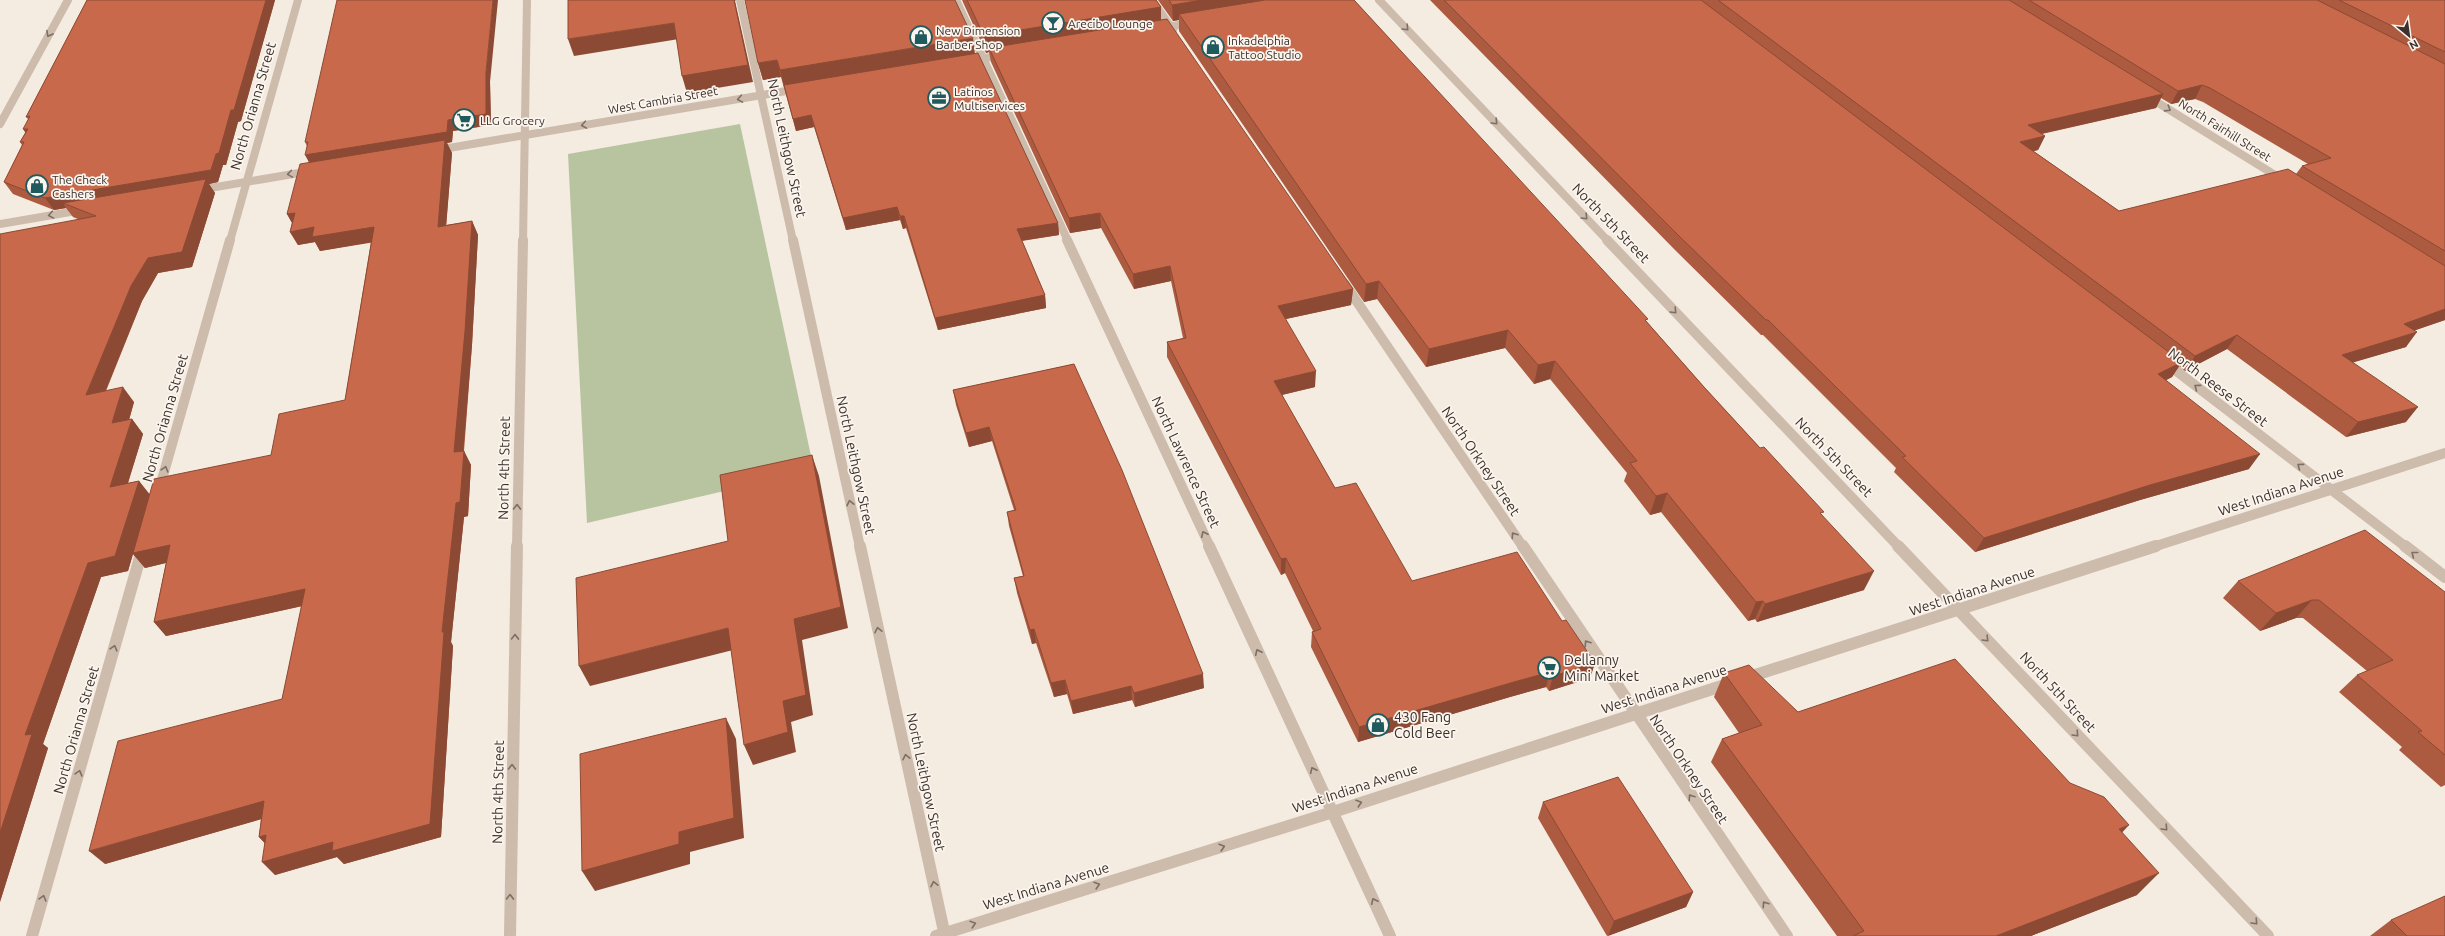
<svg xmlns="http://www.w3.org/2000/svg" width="2445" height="936" viewBox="0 0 2445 936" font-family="Ubuntu,sans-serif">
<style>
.green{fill:#b8c4a0}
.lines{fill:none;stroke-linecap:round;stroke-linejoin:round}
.minor-far2{stroke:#cdbbac;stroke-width:8}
.minor-far1{stroke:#cdbbac;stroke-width:10}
.minor{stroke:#cdbbac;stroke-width:12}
.tertiary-far2{stroke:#cdbbac;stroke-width:8}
.tertiary-far1{stroke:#cdbbac;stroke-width:10}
.tertiary{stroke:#cdbbac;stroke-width:12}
.wall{fill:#ac5a40;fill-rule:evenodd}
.shaded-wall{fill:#8c4a34}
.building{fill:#c8694b;stroke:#8c4a34}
.oneway{stroke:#7d6f65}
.labels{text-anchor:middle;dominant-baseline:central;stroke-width:3.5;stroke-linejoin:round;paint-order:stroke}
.far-poi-label{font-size:12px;fill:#3b302b;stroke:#fbf5ee;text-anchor:start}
.far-street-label{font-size:12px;fill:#3b302b;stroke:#fbf5ee}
.street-label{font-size:14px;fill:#3b302b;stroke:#fbf5ee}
.poi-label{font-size:14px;fill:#3b302b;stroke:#fbf5ee;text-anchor:start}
</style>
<rect width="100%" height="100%" fill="#f4ebe1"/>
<!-- green -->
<polygon class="green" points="740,124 814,470 587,523 568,154"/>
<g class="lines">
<!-- minor-far2 -->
<g class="minor-far2">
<polyline points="740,0 793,241"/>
<polyline points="956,0 1068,241"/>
<polyline points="1152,0 1173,30"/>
<polyline points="2147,96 2283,180"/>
<polyline points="230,241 298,0"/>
<polyline points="523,241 527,0"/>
</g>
<!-- minor-far1 -->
<g class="minor-far1">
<polyline points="793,240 860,547"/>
<polyline points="1067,240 1210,547"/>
<polyline points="1345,284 1523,547"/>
<polyline points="2166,363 2406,547"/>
<polyline points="159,490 230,240"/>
<polyline points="517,547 523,240"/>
</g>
<!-- minor -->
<g class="minor">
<polyline points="860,546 945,936"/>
<polyline points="1209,546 1390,936"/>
<polyline points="1523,546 1787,936"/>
<polyline points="2405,546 2445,577"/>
<polyline points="32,936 143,547"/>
<polyline points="510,936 517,546"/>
</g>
<!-- tertiary-far2 -->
<g class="tertiary-far2">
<polyline points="1379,0 1608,241"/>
<polyline points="1159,28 1192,23"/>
<polyline points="968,61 1003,55"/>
<polyline points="0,124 68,0"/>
<polyline points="437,150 798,89"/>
<polyline points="198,190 311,171"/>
<polyline points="0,224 82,210"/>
</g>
<!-- tertiary-far1 -->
<g class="tertiary-far1">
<polyline points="1607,240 1899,547"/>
<polyline points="2153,547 2445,453"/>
</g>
<!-- tertiary -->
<g class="tertiary">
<polyline points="1898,546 2268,936"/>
<polyline points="1746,678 2156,546"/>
<polyline points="936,936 1333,812 1731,683"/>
</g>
</g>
<!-- wall -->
<g class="wall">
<polygon points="87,0 275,0 241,121 238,122 226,165 223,165 218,182 209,184 215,193 192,267 158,273 142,301 106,391 134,402 129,420 132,419 143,434 128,483 139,481 149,494 271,455 345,400 371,242 320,251 315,242 298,245 290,232 292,223 287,214 309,163 307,146 305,142 490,82 491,125 453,131 452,142 447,143 452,153 446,225 472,221 478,235 472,345 464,451 471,465 468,516 464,517 451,642 453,646 441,837 344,864 337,857 275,875 265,843 259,837 261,819 105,864 282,699 302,606 166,636 154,622 166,563 145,568 133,554 128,571 101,577 43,744 48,748 0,902 78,219 73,217 66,208 54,210 13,194 4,182 22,145 20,142 25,133 28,119 26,117"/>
<polygon points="962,0 1156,0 1161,7 1161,20 1353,289 1351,305 1285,319 1315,387 1282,395 1335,488 1412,581 1562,621 1595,663 1590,678 1549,691 1546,687 1510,697 1358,742 1311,647 1312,632 1313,631 1285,573 1281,575 1167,357 1167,342 1183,338 1171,281 1134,289 1101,228 1070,233 991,62 989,52 986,53"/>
<polygon points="1158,0 1354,0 1647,322 1704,387 1822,515 1864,590 1757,622 1755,619 1748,621 1661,512 1650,515 1624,481 1627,473 1550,379 1534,384 1505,348 1426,367 1377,299 1364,302 1179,31 1179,20 1173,21"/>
<path d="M1430,0H2445V320L2415,330L2406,347L2353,362L2406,422L2346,437L2227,349L2185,371L2179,366L2172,377L2166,380L2249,469L2140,500L1975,552L1894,472L1896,468L1763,335H1761L1675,250ZM2161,98L2171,104L2195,99L2203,102L2308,164L2302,166L2296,174L2119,211L2033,151L2038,150L2045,136L2042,134L2156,108Z"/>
<polygon points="975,53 1058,223 1059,235 1022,241 1045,295 1046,308 938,330 906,228 903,229 900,220 846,230 814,127 796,131 781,77 763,80 758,63"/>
<polygon points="1074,364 1204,688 1135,707 1132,700 1073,714 1067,694 1054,697 1036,643 1032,644 1017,593 1014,578 1023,576 1009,526 1007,512 1014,510 992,441 969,447 956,405 953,390"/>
<polygon points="2238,581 2445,592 2445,785 2441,787 2399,750 2402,747 2339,692 2357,675 2367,671 2303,618 2296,618 2260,631 2223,598"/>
<polygon points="1724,673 1798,712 2070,783 2122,832 2137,895 2031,936 1837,936 1711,762 1722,739 1739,733 1714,697"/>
<polygon points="1543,802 1693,892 1686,907 1607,936 1538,818"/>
<polygon points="2391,920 2445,936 2370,936"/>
</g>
<!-- shaded-wall -->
<g class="shaded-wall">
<polygon points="266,0 275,0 241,121 238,122 226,165 223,165 218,182 209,184 215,193 192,267 158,273 142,301 98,409 86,395 131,286 148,258 204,184 63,203 66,208 54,210 45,198 231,110"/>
<polygon points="493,0 498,0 490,82 491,125 453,131 452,142 447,143 452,153 445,241 311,166 305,155 486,72"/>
<polygon points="734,0 736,0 735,1 753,82 687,93 682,76"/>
<polygon points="1202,0 1303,0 1179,14 1179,20 1173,21 1172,5"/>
<polygon points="1161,7 1161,23 989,48 989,52 986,53 984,36"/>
<polygon points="674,23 679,39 574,56 568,39"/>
<polygon points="973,38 975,54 784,87 780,70"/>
<polygon points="777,60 781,77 763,80 758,63"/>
<polygon points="2202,85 2195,99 2171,104 2178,91"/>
<polygon points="2163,94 2156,108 2022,138 2028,125"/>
<polygon points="811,115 814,127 796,131 793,119"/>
<polygon points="23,129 28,129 31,141"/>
<polygon points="2045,136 2038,150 2013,156 2020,142"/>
<polygon points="897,207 900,220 846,230 843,218"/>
<polygon points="295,213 295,228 287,214"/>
<polygon points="1100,213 1101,228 1070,233 1069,218"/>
<polygon points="900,216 904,216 906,228 903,229"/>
<polygon points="472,221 478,235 472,345 462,467 454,452"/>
<polygon points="1058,223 1059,235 1019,241 1017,229"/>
<polygon points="314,227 374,227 381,241 320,251 315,242 298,245 290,232"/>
<polygon points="1170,266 1171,281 1134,289 1133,274"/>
<polygon points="1379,281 1377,299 1364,302 1366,284"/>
<polygon points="1353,289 1351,305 1277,321 1278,306"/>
<polygon points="1045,295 1046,308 938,330 935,318"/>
<polygon points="2445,309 2445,320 2393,338 2404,324"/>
<polygon points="1508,330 1505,348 1426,367 1429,349"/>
<polygon points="2417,332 2406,347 2331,369 2342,355"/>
<polygon points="2237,335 2227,349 2185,371 2195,356"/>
<polygon points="1555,361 1550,379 1534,384 1538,365"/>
<polygon points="2182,362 2172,377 2149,389 2158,374"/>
<polygon points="1316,371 1315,387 1273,397 1274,381"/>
<polygon points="123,387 134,402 124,438 112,423"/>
<polygon points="2418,407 2406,422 2346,437 2358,422"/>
<polygon points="132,419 143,434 122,502 110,487"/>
<polygon points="989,427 992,441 969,447 966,433"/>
<polygon points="464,451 471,465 468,516 464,517 451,642 453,646 441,837 344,864 337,857 275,875 262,862 442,632 456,503"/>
<polygon points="2260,454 2249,469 2140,500 1975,552 1984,538 2150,485"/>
<polygon points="812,455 819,476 848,628 802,640 813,715 791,722 796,752 753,765 744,745 783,701 794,619"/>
<polygon points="139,481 151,496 170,545 182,559 145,568 133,554 128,571 101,577 43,744 48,748 0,902 0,833 25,735 88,563"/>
<polygon points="1667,493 1661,512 1650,515 1656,496"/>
<polygon points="1286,558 1285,573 1281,575 1281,559"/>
<polygon points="1874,571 1864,590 1757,622 1765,604"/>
<polygon points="305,589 316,603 166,636 154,622"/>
<polygon points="2312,600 2296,618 2260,631 2276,613"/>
<polygon points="1763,601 1755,619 1748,621 1756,602"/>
<polygon points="728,628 737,649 590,686 579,666"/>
<polygon points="1034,629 1036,643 1032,644 1030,630"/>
<polygon points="1595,663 1590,678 1549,691 1553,676"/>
<polygon points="1550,672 1546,687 1510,697 1358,742 1359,727 1514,682"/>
<polygon points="1203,674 1204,688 1135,707 1134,693"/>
<polygon points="1065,680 1067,694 1054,697 1051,683"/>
<polygon points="1131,686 1132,700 1073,714 1071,701"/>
<polygon points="726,718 736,739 744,838 690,852 690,864 595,891 582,871 679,832"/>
<polygon points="264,801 276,815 105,864 89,851"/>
<polygon points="2129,825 2108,848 2119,829"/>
<polygon points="266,835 271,850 259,837"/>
<polygon points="2159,873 2137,895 2031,936 1995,936"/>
<polygon points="1693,892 1686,907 1608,936 1614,921"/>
</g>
<!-- building -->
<g class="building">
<polygon points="87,0 266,0 234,110 231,110 219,153 216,154 211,170 45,198 4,182 24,142 20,142 28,129 23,129 30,116 26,117"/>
<polygon points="337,0 493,0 486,72 486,114 448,120 447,132 305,155 308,142 305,142"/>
<polygon points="568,0 734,0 748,65 682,76 674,23 568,39"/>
<polygon points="745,0 955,0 973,38 780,70 777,60 758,63"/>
<polygon points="967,0 1156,0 1161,7 984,36"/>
<polygon points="1169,0 1202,0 1172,5"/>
<polygon points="1265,0 1354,0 1648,319 1645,320 1704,387 1760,448 1764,447 1824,512 1820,513 1874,571 1765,604 1763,601 1756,602 1667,493 1656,496 1630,463 1637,461 1555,361 1538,365 1508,330 1429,349 1379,281 1366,284 1179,14"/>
<polygon points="1444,0 1701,0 2182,362 2158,374 2260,454 2150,485 1984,538 1902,457 1906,456 1768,320 1766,320 1679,236"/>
<polygon points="1718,0 2009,0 2163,94 2028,125 2045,136 2020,142 2119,211 2288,169 2445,266 2445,309 2404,324 2417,332 2342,355 2418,407 2358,422 2237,335 2195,356"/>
<polygon points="2029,0 2317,0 2445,64 2445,251 2302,166 2331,158 2210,88 2202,85 2178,91"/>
<polygon points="2339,0 2445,0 2445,52"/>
<polygon points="1167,19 1353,289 1278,306 1316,371 1274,381 1335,488 1356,483 1412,581 1517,552 1562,621 1566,620 1595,663 1553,676 1550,672 1514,682 1359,727 1312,632 1321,629 1286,558 1281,559 1167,342 1186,338 1170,266 1133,274 1100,213 1069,218 989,48"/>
<polygon points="978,53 1058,223 1017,229 1045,295 935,318 904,216 900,216 897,207 843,218 811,115 793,119 784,85"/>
<polygon points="445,140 438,227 472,221 465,331 454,452 464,451 460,502 456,503 442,632 444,632 430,824 332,851 333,842 262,862 266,835 259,837 264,801 89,851 118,741 282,699 305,589 154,622 170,545 133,553 154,479 271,455 279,414 345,400 374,227 312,237 314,227 290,232 295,213 287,214 300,164"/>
<polygon points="206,179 182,252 148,258 131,286 86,395 123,387 112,423 132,419 110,487 139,481 115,556 88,563 25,735 32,734 0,833 0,234 96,216 63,203"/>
<polygon points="1074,364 1122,470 1203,674 1134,693 1131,686 1071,701 1065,680 1051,683 1034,629 1030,630 1014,578 1024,576 1007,512 1016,510 989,427 966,433 953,390"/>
<polygon points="812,455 841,607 794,619 806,695 783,701 788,732 744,745 728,628 579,666 576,578 728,541 720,475"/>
<polygon points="2365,530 2445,592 2445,755 2418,732 2422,731 2357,675 2393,660 2319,600 2312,600 2276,613 2238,581"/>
<polygon points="1955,659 2070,783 2104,797 2129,825 2119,829 2159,873 1996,936 1853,936 1864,931 1722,739 1762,725 1724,673 1749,665 1798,712"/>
<polygon points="726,718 734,818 679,832 679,844 582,871 580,754"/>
<polygon points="1618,777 1693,892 1614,921 1543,802"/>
<polygon points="2445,896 2445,936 2407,936 2391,920"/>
</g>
<!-- one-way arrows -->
<defs><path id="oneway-chevron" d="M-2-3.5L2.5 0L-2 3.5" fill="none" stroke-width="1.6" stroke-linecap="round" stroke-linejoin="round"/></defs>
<g class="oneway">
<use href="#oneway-chevron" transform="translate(1406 28) rotate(46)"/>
<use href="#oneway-chevron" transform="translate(49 34) rotate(119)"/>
<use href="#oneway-chevron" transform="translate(740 99) rotate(170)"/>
<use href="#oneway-chevron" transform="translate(2168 109) rotate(32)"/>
<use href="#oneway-chevron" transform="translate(1495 122) rotate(46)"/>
<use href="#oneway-chevron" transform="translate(584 125) rotate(170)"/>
<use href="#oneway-chevron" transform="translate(290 174) rotate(171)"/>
<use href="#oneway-chevron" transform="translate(51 215) rotate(170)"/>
<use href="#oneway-chevron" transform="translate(1585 217) rotate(46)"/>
<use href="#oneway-chevron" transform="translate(1674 311) rotate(46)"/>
<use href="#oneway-chevron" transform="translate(2197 387) rotate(-143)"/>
<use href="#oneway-chevron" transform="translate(2300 466) rotate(-143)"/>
<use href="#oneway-chevron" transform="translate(165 469) rotate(-74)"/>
<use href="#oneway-chevron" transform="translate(850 503) rotate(-102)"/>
<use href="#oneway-chevron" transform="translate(517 507) rotate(-89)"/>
<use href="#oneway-chevron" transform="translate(1204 534) rotate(-115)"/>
<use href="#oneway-chevron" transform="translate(1514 535) rotate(-124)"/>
<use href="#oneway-chevron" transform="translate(2414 554) rotate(-142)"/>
<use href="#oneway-chevron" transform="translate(878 630) rotate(-102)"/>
<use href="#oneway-chevron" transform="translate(515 637) rotate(-89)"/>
<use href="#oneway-chevron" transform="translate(1986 639) rotate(46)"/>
<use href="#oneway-chevron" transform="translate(1587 643) rotate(-124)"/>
<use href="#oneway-chevron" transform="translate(114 648) rotate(-74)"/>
<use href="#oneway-chevron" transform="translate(1258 652) rotate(-115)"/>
<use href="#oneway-chevron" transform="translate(2076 734) rotate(47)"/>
<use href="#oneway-chevron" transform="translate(906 757) rotate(-102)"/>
<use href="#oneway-chevron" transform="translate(512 767) rotate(-89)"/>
<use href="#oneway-chevron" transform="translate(1313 770) rotate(-115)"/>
<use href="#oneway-chevron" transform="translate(79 773) rotate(-74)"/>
<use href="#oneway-chevron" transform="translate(1691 797) rotate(-124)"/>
<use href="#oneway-chevron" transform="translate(1359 803) rotate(-18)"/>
<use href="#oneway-chevron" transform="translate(2165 828) rotate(47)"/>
<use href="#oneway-chevron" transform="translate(1222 847) rotate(-17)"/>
<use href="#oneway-chevron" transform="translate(934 884) rotate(-102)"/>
<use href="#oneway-chevron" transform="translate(1097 885) rotate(-17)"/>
<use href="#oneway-chevron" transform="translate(510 897) rotate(-89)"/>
<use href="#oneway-chevron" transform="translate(43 898) rotate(-74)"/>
<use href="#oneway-chevron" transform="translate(1374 901) rotate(-115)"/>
<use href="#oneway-chevron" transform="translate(1765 904) rotate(-124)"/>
<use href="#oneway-chevron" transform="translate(2255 922) rotate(47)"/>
<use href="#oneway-chevron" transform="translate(973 924) rotate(-17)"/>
</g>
<!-- icons -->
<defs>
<g id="bar-ring" transform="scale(1.15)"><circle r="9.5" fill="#fbf5ee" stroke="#1f5a5e" stroke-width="1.5"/><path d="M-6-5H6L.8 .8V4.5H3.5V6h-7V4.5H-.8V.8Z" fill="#1f5a5e"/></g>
<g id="shop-ring" transform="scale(1.15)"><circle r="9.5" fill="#fbf5ee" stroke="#1f5a5e" stroke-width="1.5"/><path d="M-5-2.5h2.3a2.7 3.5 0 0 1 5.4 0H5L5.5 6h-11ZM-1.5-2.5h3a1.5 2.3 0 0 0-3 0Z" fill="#1f5a5e"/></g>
<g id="office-ring" transform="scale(1.15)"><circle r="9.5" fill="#fbf5ee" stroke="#1f5a5e" stroke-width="1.5"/><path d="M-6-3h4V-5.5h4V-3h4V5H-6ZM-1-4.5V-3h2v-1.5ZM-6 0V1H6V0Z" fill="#1f5a5e"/></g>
<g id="supermarket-ring" transform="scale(1.15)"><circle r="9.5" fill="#fbf5ee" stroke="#1f5a5e" stroke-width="1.5"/><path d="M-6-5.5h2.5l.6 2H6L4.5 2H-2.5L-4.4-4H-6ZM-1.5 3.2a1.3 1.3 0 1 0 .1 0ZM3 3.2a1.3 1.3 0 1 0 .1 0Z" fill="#1f5a5e"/></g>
</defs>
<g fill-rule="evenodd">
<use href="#bar-ring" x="1053" y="23"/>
<use href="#shop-ring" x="921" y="37"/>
<use href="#shop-ring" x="1213" y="47"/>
<use href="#office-ring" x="939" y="98"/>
<use href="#supermarket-ring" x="464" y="120"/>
<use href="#shop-ring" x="37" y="186"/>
<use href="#supermarket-ring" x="1549" y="668"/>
<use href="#shop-ring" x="1378" y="725"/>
</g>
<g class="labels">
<!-- far-poi labels -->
<g class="far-poi-label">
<text x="1068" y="23">Arecibo Lounge</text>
<text x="936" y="30">New Dimension<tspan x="936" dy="14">Barber Shop</tspan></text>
<text x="1228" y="40">Inkadelphia<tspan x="1228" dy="14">Tattoo Studio</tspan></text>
<text x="954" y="91">Latinos<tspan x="954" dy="14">Multiservices</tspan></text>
<text x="480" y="120">LLG Grocery</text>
<text x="52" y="179">The Check<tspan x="52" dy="14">Cashers</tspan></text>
</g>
<!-- far-street labels -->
<g class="far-street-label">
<text transform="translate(663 100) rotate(-10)">West Cambria Street</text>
<text transform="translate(2225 130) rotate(32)">North Fairhill Street</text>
</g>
<!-- street labels -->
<g class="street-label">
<text transform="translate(253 106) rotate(-74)">North Orianna Street</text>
<text transform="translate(787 148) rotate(78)">North Leithgow Street</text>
<text transform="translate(1611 223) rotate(46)">North 5th Street</text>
<text transform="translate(2218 387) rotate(37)">North Reese Street</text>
<text transform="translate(165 418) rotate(-74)">North Orianna Street</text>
<text transform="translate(1834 457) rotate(46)">North 5th Street</text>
<text transform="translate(1481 461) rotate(56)">North Orkney Street</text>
<text transform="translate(1186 462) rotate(65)">North Lawrence Street</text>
<text transform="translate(856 465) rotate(78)">North Leithgow Street</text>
<text transform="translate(504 468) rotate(-89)">North 4th Street</text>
<text transform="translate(2281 491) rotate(-18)">West Indiana Avenue</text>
<text transform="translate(1972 591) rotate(-18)">West Indiana Avenue</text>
<text transform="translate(1664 689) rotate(-18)">West Indiana Avenue</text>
<text transform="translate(2058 692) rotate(47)">North 5th Street</text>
<text transform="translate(76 730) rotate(-74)">North Orianna Street</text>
<text transform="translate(1689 769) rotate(56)">North Orkney Street</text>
<text transform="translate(926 782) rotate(78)">North Leithgow Street</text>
<text transform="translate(1355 788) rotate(-18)">West Indiana Avenue</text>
<text transform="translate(498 792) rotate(-89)">North 4th Street</text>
<text transform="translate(1046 886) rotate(-17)">West Indiana Avenue</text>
</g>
<!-- poi labels -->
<g class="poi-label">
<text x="1564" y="660">Dellanny<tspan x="1564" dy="16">Mini Market</tspan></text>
<text x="1394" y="717">430 Fang<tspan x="1394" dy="16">Cold Beer</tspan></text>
</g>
</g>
<!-- north arrow -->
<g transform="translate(2409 36) rotate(151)" stroke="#fbf5ee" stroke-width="3" paint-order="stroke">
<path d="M0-3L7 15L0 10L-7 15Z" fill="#3b302b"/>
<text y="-6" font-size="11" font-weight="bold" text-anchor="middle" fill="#3b302b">N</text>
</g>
</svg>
